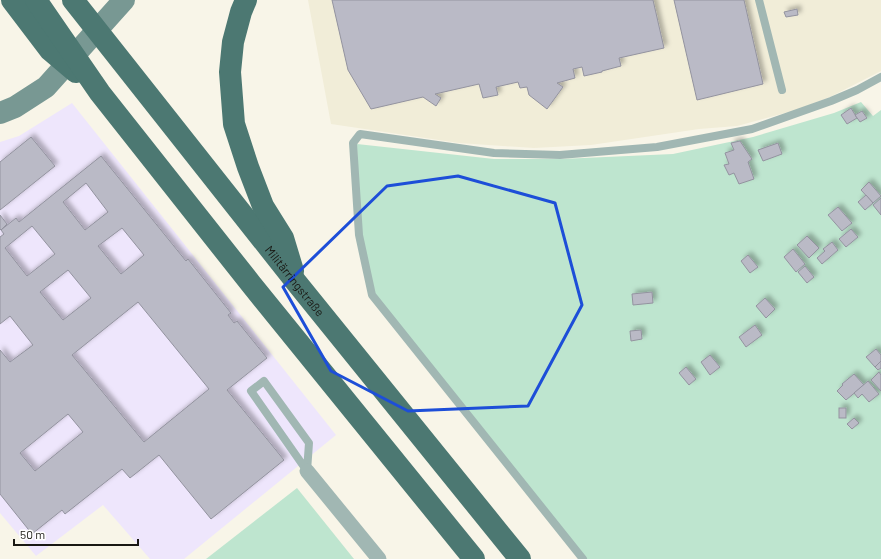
<svg xmlns="http://www.w3.org/2000/svg" width="881" height="559" viewBox="0 0 881 559" font-family="Barlow,sans-serif">
<style>
.built{fill:#f1edd8}
.education{fill:#eee6fc}
.green{fill:#bee5cf}
.building{fill:#babac6;stroke:#93939f;fill-rule:evenodd;filter:url(#shadow)}
.lines{fill:none;stroke-linecap:round;stroke-linejoin:round}
.service{stroke:#a1b7b3;stroke-width:8}
.minor{stroke:#a1b7b3;stroke-width:15}
.secondary{stroke:#789893;stroke-width:22}
.trunk{stroke:#4c7872;stroke-width:22}
.marked{fill:none;stroke:#1d4ed8;stroke-width:3;stroke-linejoin:round}
.labels{text-anchor:middle;dominant-baseline:central;stroke-width:3.5;stroke-linejoin:round;paint-order:stroke}
.street-label{font-size:12px;fill:#191813;stroke:#fff}
</style>
<defs>
<filter id="shadow"><feDropShadow dx="3.5" dy="-3.5" stdDeviation="2" flood-color="#0004"/></filter>
</defs>
<rect width="100%" height="100%" fill="#f8f5e8"/>
<!-- built -->
<polygon class="built" points="308,0 881,0 881,71 830,97 796,110 737,126 699,129 591,145 534,148 459,143 331,124"/>
<!-- education -->
<polygon class="education" points="72,103 336,435 184,559 150,559 103,505 36,556 0,513 0,142 19,136"/>
<!-- green -->
<g class="green">
<polygon points="861,102 873,116 881,110 881,559 583,559 372,295 359,235 357,144 494,159 561,159 673,154 753,137 834,113"/>
<polygon points="297,488 354,559 206,559"/>
</g>
<!-- building -->
<g class="building">
<polygon points="332,0 653,0 664,48 619,58 621,66 602,71 602,72 584,76 582,67 573,69 575,78 557,83 563,87 547,109 529,95 527,87 520,88 518,82 496,87 498,95 483,98 479,84 435,94 441,98 436,106 423,97 371,109 348,70"/>
<polygon points="674,0 744,0 763,84 697,100"/>
<polygon points="797,9 798,15 786,17 784,12"/>
<polygon points="851,108 857,118 847,124 841,115"/>
<polygon points="862,111 867,118 860,122 855,115"/>
<polygon points="31,137 55,166 0,210 0,162"/>
<polygon points="740,141 752,159 748,162 754,179 739,184 734,173 729,175 724,165 729,164 725,153 734,150 731,143"/>
<polygon points="778,143 782,154 763,161 758,150"/>
<path d="M101,156L186,261L188,259L231,313L228,315L234,323L237,321L267,358L227,390L284,460L211,519L159,455L130,478L122,469L65,514L62,510L32,534L0,494V350L10,362L33,345L10,316L0,324V237L4,234L1,230L16,218L19,222ZM86,183L108,212L85,230L63,202ZM32,226L55,254L27,276L5,248ZM122,228L144,255L121,274L98,246ZM68,270L91,298L63,320L40,292ZM138,302L209,389L144,442L72,355ZM68,414L83,432L35,471L20,453Z"/>
<polygon points="869,182 881,196 873,203 861,190"/>
<polygon points="866,195 873,203 865,210 858,202"/>
<polygon points="881,198 881,215 873,205"/>
<polygon points="838,207 852,223 842,231 828,215"/>
<polygon points="0,215 7,224 1,230 0,229"/>
<polygon points="851,229 858,237 846,247 839,239"/>
<polygon points="807,236 819,248 809,258 797,245"/>
<polygon points="832,242 838,250 822,264 817,258 825,251 823,249"/>
<polygon points="793,249 805,264 796,272 784,257"/>
<polygon points="748,255 758,267 750,273 741,261"/>
<polygon points="805,266 814,277 807,283 798,272"/>
<polygon points="652,292 653,303 633,305 632,294"/>
<polygon points="765,298 775,309 766,318 756,306"/>
<polygon points="755,325 762,335 746,347 739,337"/>
<polygon points="641,330 642,339 631,341 630,331"/>
<polygon points="876,349 881,355 881,361 875,367 866,357"/>
<polygon points="710,355 720,367 710,375 701,362"/>
<polygon points="881,361 881,368 878,370 875,367"/>
<polygon points="686,367 696,379 689,385 679,373"/>
<polygon points="879,372 881,375 881,391 871,380"/>
<polygon points="854,374 864,385 846,400 837,391 843,385 842,384"/>
<polygon points="868,381 879,394 869,402 862,394 858,398 854,393"/>
<rect x="839" y="408" width="7" height="10"/>
<polygon points="854,418 859,423 852,429 847,424"/>
</g>
<g class="lines">
<!-- service -->
<g class="service">
<polyline points="759,0 782,90"/>
<polygon points="264,381 309,443 307,471 251,391"/>
<polyline points="583,559 372,295 359,235 353,143 360,134 494,153 560,155 657,147 752,129 831,101 857,90 881,77"/>
</g>
<!-- minor -->
<polyline class="minor" points="307,471 379,559"/>
<!-- secondary -->
<polyline class="secondary" points="0,113 15,107 46,87 124,0"/>
<!-- trunk -->
<g class="trunk">
<polyline points="12,0 50,50 76,72"/>
<polyline points="36,0 100,93 251,284 474,559"/>
<path id="s1" d="M73,0L296,282L520,559"/>
<polyline points="246,0 241,12 233,42 230,72 234,124 248,167 263,206 283,238 293,271"/>
</g>
</g>
<!-- marked area -->
<path class="marked" d="M458,176L555,203L582,305L528,406L408,411L331,371L283,287L387,186Z"/>
<g class="labels">
<!-- street labels -->
<g class="street-label">
<text stroke="none"><textPath href="#s1" startOffset="358">Militärringstraße</textPath></text>
</g>
</g>
<!-- scale -->
<path d="M14 539v6h124v-6" fill="none" stroke="#191813" stroke-width="2"/>
<text x="20" y="539" font-size="12" fill="#191813" stroke="#ffffff" stroke-width="3" paint-order="stroke">50 m</text>
</svg>
